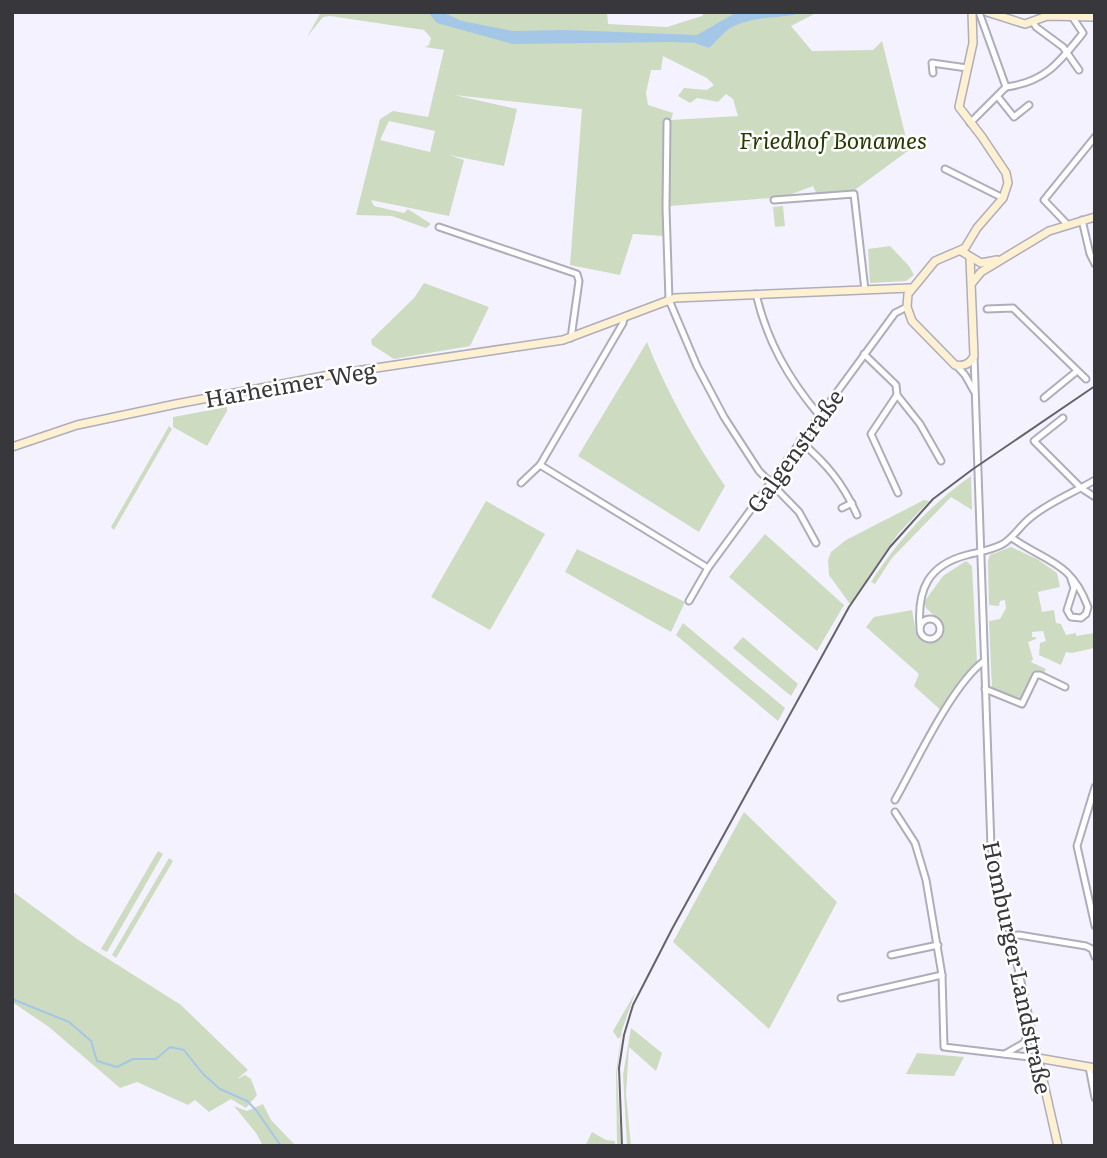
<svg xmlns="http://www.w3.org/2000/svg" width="1107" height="1158" viewBox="0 0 1107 1158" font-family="Literata,serif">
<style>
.green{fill:#cddcc0;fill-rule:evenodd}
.water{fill:#a4c6e7}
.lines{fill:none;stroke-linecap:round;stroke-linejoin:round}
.stream{stroke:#a4c6e7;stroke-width:2}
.street-casing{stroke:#afadbb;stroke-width:9}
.secondary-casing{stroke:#afadbb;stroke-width:10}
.street{stroke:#fff;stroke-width:5}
.secondary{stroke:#fef1d2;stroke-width:7}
.tram{stroke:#64636a;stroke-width:2}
.labels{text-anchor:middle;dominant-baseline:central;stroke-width:5;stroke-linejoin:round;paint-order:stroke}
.park-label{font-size:23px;font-style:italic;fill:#253c00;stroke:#fff}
.street-label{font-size:23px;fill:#37373c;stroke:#fff}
</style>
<rect width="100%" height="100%" fill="#f4f2ff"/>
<!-- green -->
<g class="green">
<path d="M321,12H607L608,24L667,27L702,16L705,12H818L791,26L812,51L873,50L882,41L909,150L852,192L849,190L843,192L817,195L813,186L784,197L670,206V120L663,126L664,236L633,234L620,275L570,265L582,109L454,95L517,109L504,166L449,155L464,160L449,216L371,200L374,206L404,213L408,209L431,224L426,228L392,216L356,215L380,119L393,111L428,117L444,50L425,47L429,45L431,38L424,30L330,16L323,17L307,37ZM663,56L707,78L714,85L707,90L684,88L678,96L690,103L697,98L718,102L726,94L733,99L738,116L671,120L673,113L648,105L646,93L651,70H661ZM389,121L435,131L430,152L380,140Z"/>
<polygon points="783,206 785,226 775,227 773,207"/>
<polygon points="890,246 909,266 914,275 906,281 870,283 868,249"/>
<polygon points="424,283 489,307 470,346 394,359 372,345 371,340 414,298"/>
<path d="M647,342C667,393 694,440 725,486L699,532L578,456Z"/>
<polygon points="227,407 227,411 207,446 173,427 173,417"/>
<polygon points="169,426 172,429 114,530 111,527"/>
<path d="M971,476L972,510L951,497L892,558L875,584L871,582C898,540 930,505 971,476Z"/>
<polygon points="924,500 929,501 898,534 850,604 829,575 828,560 831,552 846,540"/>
<polygon points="486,501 545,534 490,630 431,597"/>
<polygon points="765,534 844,605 817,651 729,577"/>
<polygon points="1011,547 1037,559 1057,573 1060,587 1038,592 1042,612 1054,610 1056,623 1061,624 1066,635 1076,633 1076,636 1094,633 1095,626 1095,652 1094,648 1072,653 1066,652 1061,665 1039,655 1040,643 1046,641 1043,631 1032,632 1032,637 1036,637 1036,639 1028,642 1033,659 1031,662 1046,669 1044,673 1040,672 1034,674 1023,699 1019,701 992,689 989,621 1000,619 1006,608 1005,600 1000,601 999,606 989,605 988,561 990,555"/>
<polygon points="577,549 685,602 671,632 565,572"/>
<polygon points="966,561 972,566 977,662 944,713 914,686 919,674 866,627 874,617 912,610 916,633 925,643 936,642 944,634 943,624 926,608 924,602 943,576"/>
<polygon points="683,623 785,708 778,721 676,635"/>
<polygon points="743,637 798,684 791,696 733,648"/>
<polygon points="744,812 837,902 769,1029 673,942"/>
<polygon points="158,851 163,854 107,952 101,949"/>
<polygon points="169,858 173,861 116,958 112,955"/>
<polygon points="12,891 80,941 181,1005 248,1070 237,1079 245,1075 251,1079 257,1095 246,1108 231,1099 209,1112 195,1100 188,1105 137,1082 120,1088 49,1027 12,1002"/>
<polygon points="635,993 622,1030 617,1074 621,1146 617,1146 616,1073 621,1036 618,1039 613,1031"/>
<polygon points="631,1028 662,1053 656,1071 629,1047 626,1094 631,1146 627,1146 623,1075"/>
<polygon points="917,1053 964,1057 954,1076 906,1074"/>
<polygon points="263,1104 271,1120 296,1146 263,1146 256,1133 234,1106 247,1111"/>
<polygon points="592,1132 606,1140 615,1141 615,1146 585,1146"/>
</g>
<!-- water -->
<path class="water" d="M428,12H442L462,21L513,31L565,30L697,35L737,12H805C783,19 757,15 734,26C725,30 717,41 709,48L695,43L673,42L513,44L437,23Z"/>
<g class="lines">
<!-- stream -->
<polyline class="stream" points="12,999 69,1022 91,1041 97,1061 117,1067 133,1059 156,1059 170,1047 184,1050 203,1074 220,1089 247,1101 256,1110 281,1146"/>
<!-- street casing -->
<g class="street-casing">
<g id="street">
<polyline points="1033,22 1036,27 1063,47 1079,70"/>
<polyline points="933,73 932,63 967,68"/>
<path d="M1006,87C1045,82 1059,63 1083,33L1073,18"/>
<polyline points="998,97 1014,117 1029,105"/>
<polyline points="667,122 666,208 669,300 697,366 724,417 759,471 799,512 816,543"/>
<polyline points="970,123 1006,87 979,12"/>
<polyline points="945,169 1003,198"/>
<polyline points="774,200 854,194 865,290"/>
<polyline points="1082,220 1090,254 1095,264"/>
<polyline points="1067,224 1044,200 1095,137"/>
<polyline points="439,227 577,274 579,281 571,338"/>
<path d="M756,294C767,341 788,378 819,415"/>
<polyline points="987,309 1013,308 1086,379"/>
<polyline points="864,354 896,385 897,395 920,424 941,461"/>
<polyline points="956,365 965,375 974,391"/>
<polyline points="897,395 871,434 898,493"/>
<polyline points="1044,398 1077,371"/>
<polyline points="1063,418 1034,441 1081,488 1095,497"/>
<path d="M800,441C826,463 843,483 857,515"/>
<polyline points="540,465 708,568"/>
<polyline points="521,483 540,465 623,323 624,318"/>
<polyline points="842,508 852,503"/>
<path d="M1012,538C1046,562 1071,561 1088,607L1086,614L1081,618L1071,617L1067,610L1074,588L1070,576"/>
<polyline points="689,601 708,568 895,313 907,307"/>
<circle cx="930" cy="629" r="10"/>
<path d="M920,627C917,590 928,565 967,555C979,552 992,550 1003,544C1014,537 1020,526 1030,518C1049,502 1073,493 1095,480"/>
<polyline points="985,689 1022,704 1036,675 1040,675 1065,687"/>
<polyline points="1095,787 1077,846 1095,926"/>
<path d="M895,800C916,763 951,686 984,661"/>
<polyline points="895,812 915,843 926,880 942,975 944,1047 1038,1058 991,847 974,356"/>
<polyline points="1011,936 1019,935 1086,946 1092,949 1095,957"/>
<polyline points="891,955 938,945"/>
<polyline points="841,998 942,975"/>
<polyline points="1005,1054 1024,1043 1031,1028"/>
<polyline points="1089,1067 1095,1098"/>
</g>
</g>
<!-- secondary casing -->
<g class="secondary-casing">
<g id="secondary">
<polyline points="987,12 1025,24 1047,16 1095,17"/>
<polyline points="961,251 981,263 997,260"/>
<path d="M970,258L974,356C970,364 964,367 955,365L912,321L907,307L908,294L935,261L965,248L977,228L1003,198L1008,183L1006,173L982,137L959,107L973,43L972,12"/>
<polyline points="972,283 981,272 1049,231 1095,217"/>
<polyline points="12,447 77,425 176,404 329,375 563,340 675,298 910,288"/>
<polyline points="1058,1146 1038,1058 1095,1068"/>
</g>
</g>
<!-- street -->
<use href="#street" class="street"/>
<!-- secondary -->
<use href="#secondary" class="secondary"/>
<!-- tram -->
<polyline class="tram" points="622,1146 619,1068 624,1035 633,1005 672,929 849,607 890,547 933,499 973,469 1095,386"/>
</g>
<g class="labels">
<!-- park labels -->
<g class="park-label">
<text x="833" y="139">Friedhof Bonames</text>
</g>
<!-- street labels -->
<g class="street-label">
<text transform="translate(290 383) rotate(-10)">Harheimer Weg</text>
<text transform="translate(794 450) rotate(-54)">Galgenstraße</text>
<text transform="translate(1019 967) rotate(78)">Homburger Landstraße</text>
</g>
</g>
<!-- border -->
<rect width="1107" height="1158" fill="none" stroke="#37373c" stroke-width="28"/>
</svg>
